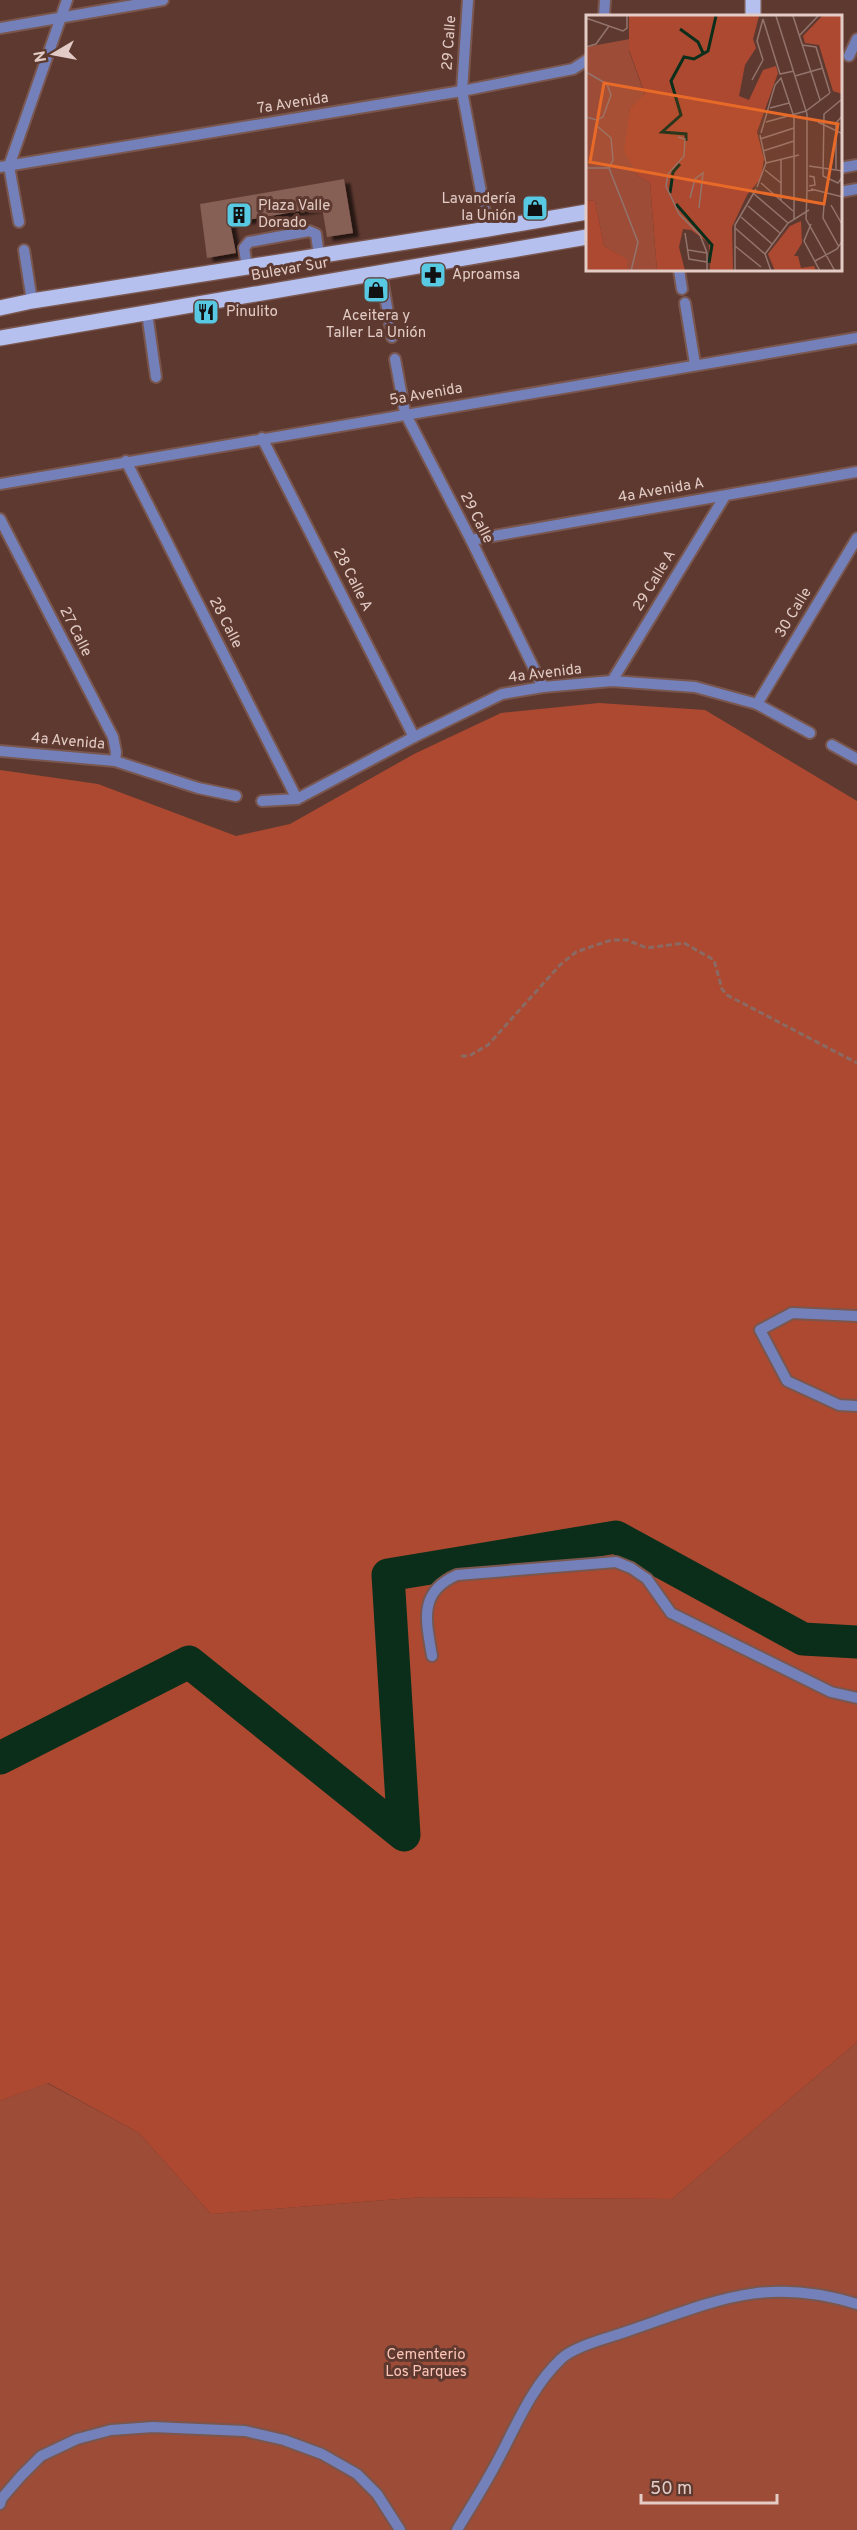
<svg xmlns="http://www.w3.org/2000/svg" width="857" height="2530" viewBox="0 0 857 2530" font-family="Overpass,sans-serif">
<style>
.green{fill:#9d4c38}
.forest{fill:#ad4931}
.lines{fill:none;stroke-linecap:round;stroke-linejoin:round}
.river{stroke:#0b2e1a;stroke-width:33}
.building{fill:#865e54;filter:url(#shadow)}
.minor-casing{stroke:#79564e;stroke-width:14}
.major-casing{stroke:#79564e;stroke-width:18}
.path{stroke:#8a6a62;stroke-width:3;stroke-dasharray:6 3;stroke-linecap:butt}
.minor{stroke:#7480ba;stroke-width:10}
.major{stroke:#b5c0ef;stroke-width:15}
.labels{text-anchor:middle;dominant-baseline:central;stroke-width:6;stroke-linejoin:round;paint-order:stroke}
.street-label{font-size:15px;fill:#e3ccc6;stroke:#5e3930}
.poi-label{font-size:15px;fill:#e3ccc6;stroke:#5e3930;text-anchor:start}
.park-label{font-size:15px;fill:#fdc5b7;stroke:#5e3930}
.inset-river{fill:none;stroke:#0b2e1a;stroke-width:3}
.inset-road{fill:none;stroke:#93746c;stroke-width:1.5}
.view{fill:#e76a28;fill-opacity:0.15;stroke:#e76a28;stroke-width:3}
.inset-edge{fill:none;stroke:#e3ccc6;stroke-width:3}
</style>
<defs>
<filter id="shadow"><feDropShadow dx="6" dy="4" stdDeviation="1.5" flood-color="#0009"/></filter>
</defs>
<rect width="100%" height="100%" fill="#5e3930"/>
<!-- green -->
<polygon class="green" points="857,2042 857,2530 0,2530 0,2101 47,2083 139,2133 211,2214 424,2197 672,2199"/>
<!-- forest -->
<polygon class="forest" points="599,703 705,710 857,801 857,2042 672,2199 424,2197 211,2214 139,2133 48,2083 0,2101 0,770 98,784 236,836 290,824 414,754 501,713"/>
<g class="lines">
<!-- river -->
<polyline class="river" points="0,1758 189,1662 404,1835 388,1575 616,1537 803,1639 857,1642"/>
</g>
<!-- building -->
<polygon class="building" points="344,179 353,233 327,237 322,207 230,223 236,253 207,258 200,204"/>
<g class="lines">
<!-- minor casing -->
<g class="minor-casing">
<g id="minor">
<polyline points="468,0 462,91 488,229"/>
<polyline points="604,16 605,0"/>
<polyline points="0,28 163,0"/>
<polyline points="849,56 857,39"/>
<polyline points="0,167 462,91 573,69 587,60"/>
<polyline points="840,168 857,165"/>
<polyline points="840,192 857,189"/>
<polyline points="19,222 9,166 67,0"/>
<polyline points="24,250 32,301"/>
<polyline points="247,267 244,248 249,242 309,231 316,234 319,256"/>
<polyline points="679,270 682,289"/>
<polyline points="381,272 392,337"/>
<polyline points="685,303 695,364"/>
<polyline points="147,313 156,377"/>
<polyline points="395,359 405,413 471,540 543,687"/>
<polyline points="262,438 414,737"/>
<polyline points="126,461 297,799"/>
<polyline points="0,484 857,338"/>
<polyline points="0,519 113,737 116,752 115,761"/>
<polyline points="471,540 857,472"/>
<polyline points="612,681 725,496"/>
<polyline points="757,704 857,538"/>
<polyline points="832,745 857,759"/>
<polyline points="0,751 115,761 198,788 236,796"/>
<polyline points="262,801 297,799 414,737 502,694 543,687 612,681 695,687 757,704 810,733"/>
<polyline points="857,1316 792,1313 760,1330 787,1381 839,1405 857,1406"/>
<path d="M432,1656C426,1620 418,1592 457,1575L616,1562L631,1568L647,1579L671,1613L831,1692L857,1698"/>
<polyline points="0,2504 2,2498 21,2476 41,2456 77,2439 111,2430 153,2427 245,2431 284,2440 322,2454 357,2474 377,2494 400,2530"/>
<path d="M457,2530C469,2510 481,2491 492,2471C513,2434 529,2389 561,2359C574,2346 609,2338 628,2331C713,2302 765,2275 857,2304"/>
</g>
</g>
<!-- major casing -->
<g class="major-casing">
<g id="major">
<polyline points="753,16 753,0"/>
<polyline points="0,308 32,301 488,229 587,212"/>
<polyline points="0,338 587,237"/>
</g>
</g>
<!-- path -->
<polyline class="path" points="461,1056 469,1056 488,1045 560,965 576,952 611,940 627,940 647,948 684,943 714,960 722,989 727,995 857,1063"/>
<!-- minor -->
<use href="#minor" class="minor"/>
<!-- major -->
<use href="#major" class="major"/>
</g>
<!-- icons -->
<defs>
<g id="shop-square" transform="scale(1.35)"><rect x="-9" y="-9" width="18" height="18" rx="4" fill="#57c9e2" stroke="#5e3930"/><path d="M-5-2.5h2.3a2.7 3.5 0 0 1 5.4 0H5L5.5 6h-11ZM-1.5-2.5h3a1.5 2.3 0 0 0-3 0Z" fill="#111"/></g>
<g id="building-square" transform="scale(1.35)"><rect x="-9" y="-9" width="18" height="18" rx="4" fill="#57c9e2" stroke="#5e3930"/><path d="M-4-6H4V6H1V3H-1V6H-4ZM-2.5-4.3h1.7v1.8h-1.7ZM.8-4.3h1.7v1.8H.8ZM-2.5-1h1.7V.8h-1.7ZM.8-1h1.7V.8H.8Z" fill="#111"/></g>
<g id="pharmacy-square" transform="scale(1.35)"><rect x="-9" y="-9" width="18" height="18" rx="4" fill="#57c9e2" stroke="#5e3930"/><path d="M-2-6h4v4h4v4h-4v4h-4v-4h-4v-4h4Z" fill="#111"/></g>
<g id="restaurant-square" transform="scale(1.35)"><rect x="-9" y="-9" width="18" height="18" rx="4" fill="#57c9e2" stroke="#5e3930"/><path d="M-5-6h1v4h1v-4h1v4h1v-4h1v5L-1.5 .5V6h-2V.5L-5-1ZM5-6V6H3V1.5H1.5Q1.5-4 5-6Z" fill="#111"/></g>
</defs>
<g fill-rule="evenodd">
<use href="#shop-square" x="535" y="208"/>
<use href="#building-square" x="239" y="215"/>
<use href="#pharmacy-square" x="433" y="275"/>
<use href="#shop-square" x="376" y="290"/>
<use href="#restaurant-square" x="206" y="312"/>
</g>
<g class="labels">
<!-- street labels -->
<g class="street-label">
<text transform="translate(450 43) rotate(-86)">29 Calle</text>
<text transform="translate(293 104) rotate(-9)">7a Avenida</text>
<text transform="translate(290 270) rotate(-10)">Bulevar Sur</text>
<text transform="translate(426 395) rotate(-10)">5a Avenida</text>
<text transform="translate(661 491) rotate(-10)">4a Avenida A</text>
<text transform="translate(476 518) rotate(63)">29 Calle</text>
<text transform="translate(352 580) rotate(63)">28 Calle A</text>
<text transform="translate(655 581) rotate(-59)">29 Calle A</text>
<text transform="translate(794 613) rotate(-59)">30 Calle</text>
<text transform="translate(225 623) rotate(63)">28 Calle</text>
<text transform="translate(75 632) rotate(63)">27 Calle</text>
<text transform="translate(545 674) rotate(-7)">4a Avenida</text>
<text transform="translate(68 742) rotate(5)">4a Avenida</text>
</g>
<!-- poi labels -->
<g class="poi-label">
<text x="516" y="199" text-anchor="end">Lavandería<tspan x="516" dy="17">la Unión</tspan></text>
<text x="258" y="206">Plaza Valle<tspan x="258" dy="17">Dorado</tspan></text>
<text x="452" y="275">Aproamsa</text>
<text x="226" y="312">Pinulito</text>
<text x="376" y="316" text-anchor="middle">Aceitera y<tspan x="376" dy="17">Taller La Unión</tspan></text>
</g>
<!-- park labels -->
<g class="park-label">
<text x="426" y="2355">Cementerio<tspan x="426" dy="17">Los Parques</tspan></text>
</g>
</g>
<!-- overview -->
<g transform="translate(586 15)">
<rect width="256" height="256" fill="#5e3930"/>
<path d="M44,24L43,36L59,80L44,93L42,113L52,161L64,168L71,256H41L40,244L18,231L9,186L0,185V32Z" fill="#9d4c38"/>
<path d="M43,1H173L167,24L170,33L159,50L153,81L163,85L177,55L190,51L192,58L171,117L178,144L175,163L161,180L146,212L147,256H124L123,228L105,215L97,214L93,232L99,256H71L64,168L52,161L38,136L44,93L59,79L43,35ZM236,1H256V79L247,76L233,30L219,28L217,21ZM0,185L9,186L18,231L41,244V256H0ZM215,206L216,228L208,241H212L215,253L228,251L230,256H189L182,239L204,211Z" fill="#ad4931"/>
<path class="inset-river" d="M94,14L112,27L118,40M100,126V119L76,117L95,100L85,66L98,42L108,44L122,36L130,1M84,178L87,157L94,149M90,189L126,230L123,248"/>
<path class="inset-road" d="M190,1L221,99V176L228,175M207,1L234,85M0,3L37,16L41,13V1M177,4L194,59L208,56M213,21L232,1M216,30L230,32L244,78M0,32L10,29L23,11M177,45L171,26L177,4M0,57L21,69L25,80L17,102L11,105L0,102M209,61L237,53M166,65L177,45M255,85L238,99L237,161L252,168L257,161M184,93L203,88M180,107L220,96L244,78M232,107L257,119M175,118L189,70L195,63L208,102V204M92,122L99,124L98,141L82,159L80,171L93,199L114,220L121,238V256M174,124L208,113M177,136L208,126M180,148L213,140M223,151L257,156M0,153H23L27,145L25,123L10,110L12,105M23,153L52,227L45,256M250,154V108L257,100M179,155L195,168M175,168L207,196M223,171L229,170L228,162L223,161M171,172L180,148L174,120M225,174L257,182M221,176L220,204L249,256M167,178L202,208M104,183L109,164L117,158L113,193M195,185V144M238,190L237,203L253,232M245,190L257,211M162,191L194,218M155,202L186,229M225,209L218,226L234,256M149,213L179,239L185,256M99,218L103,244L121,247M149,231L175,252M102,235L121,238M179,239L202,208L223,195M229,246L251,234L257,225M149,256V210L170,174"/>
<path class="view" d="M18,68L252,109L238,189L4,147Z"/>
<rect width="256" height="256" class="inset-edge"/>
</g>
<!-- north arrow -->
<g transform="translate(54 54) rotate(260)" stroke="#5e3930" stroke-width="4.5" paint-order="stroke">
<path d="M0-4.5L10 22L0 15L-10 22Z" fill="#e3ccc6"/>
<text y="-9" font-size="16" font-weight="bold" text-anchor="middle" fill="#e3ccc6">N</text>
</g>
<!-- scale -->
<path d="M641 2494v9h136v-9" fill="none" stroke="#e3ccc6" stroke-width="3"/>
<text x="650" y="2494" font-size="18" fill="#e3ccc6" stroke="#5e3930" stroke-width="4.5" paint-order="stroke">50 m</text>
</svg>
